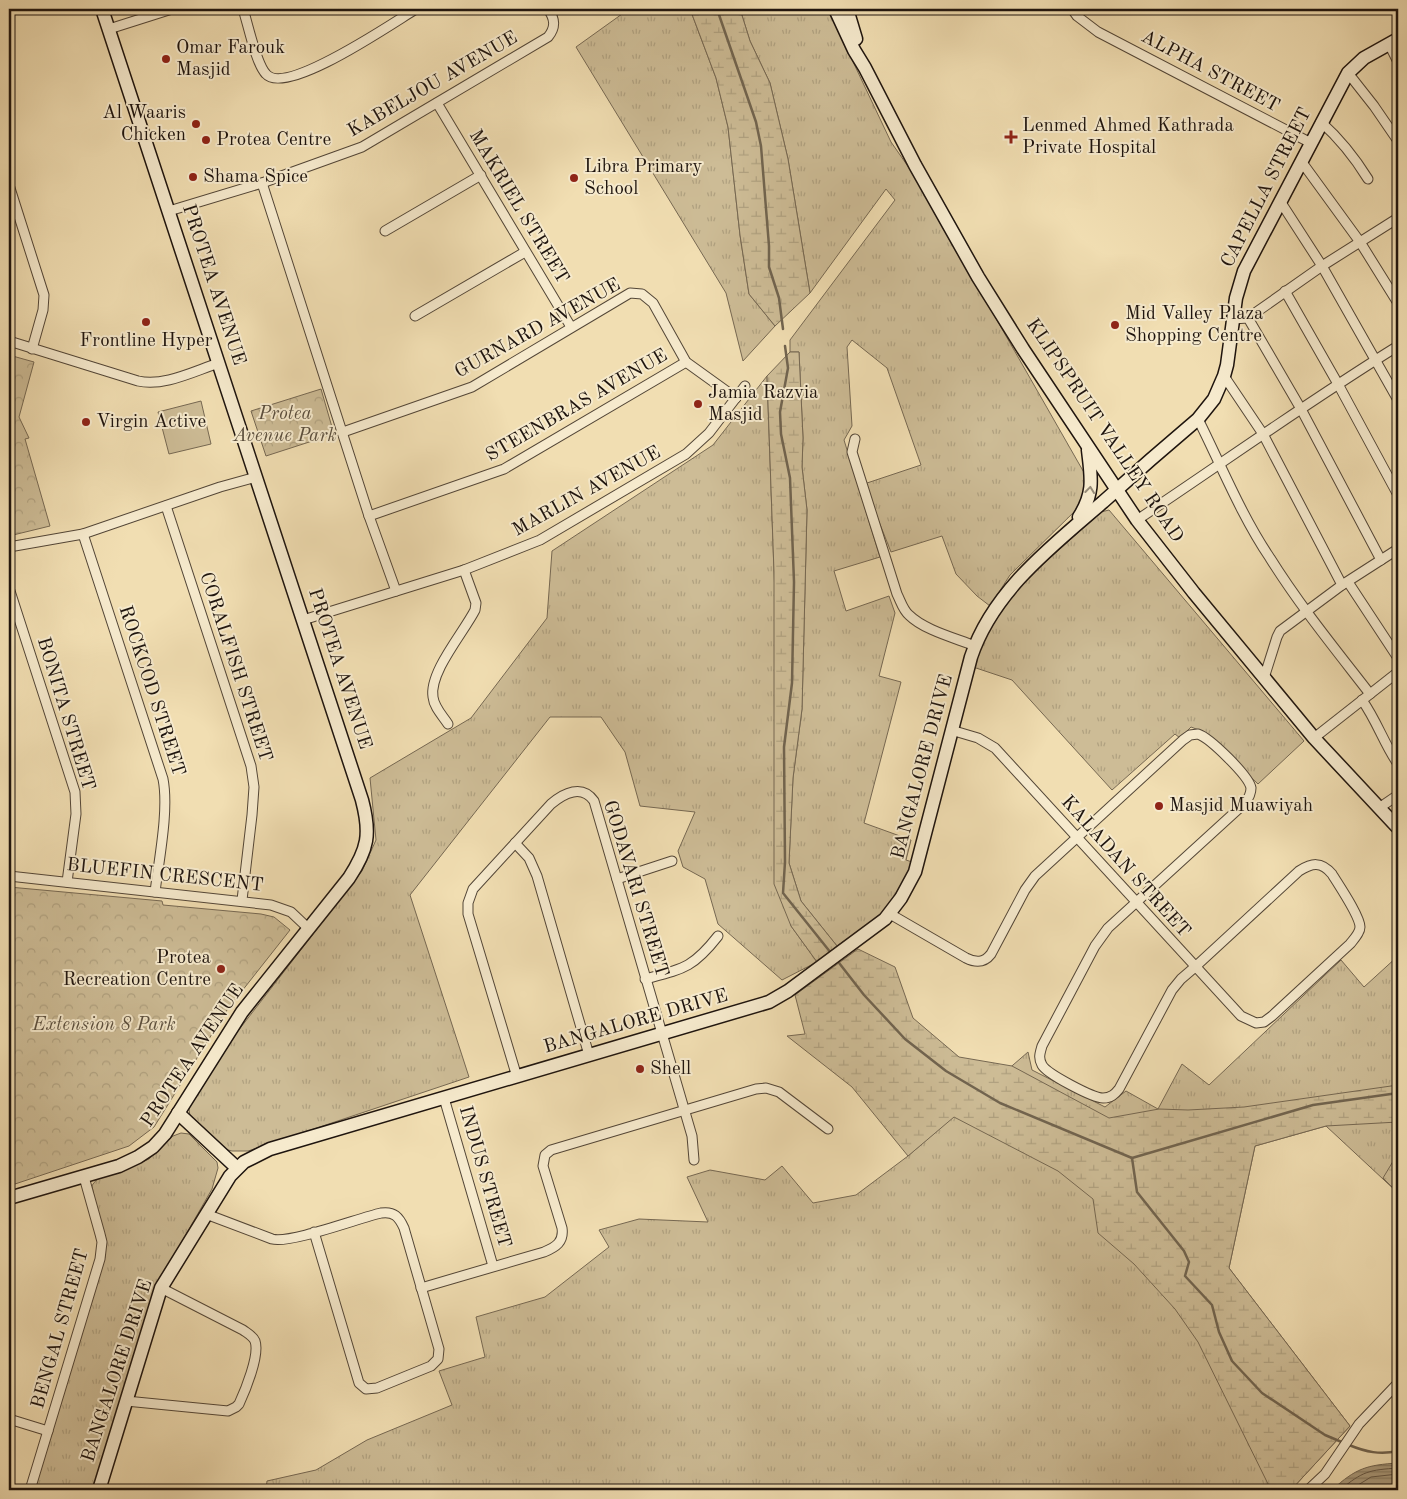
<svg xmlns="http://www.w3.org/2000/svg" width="1407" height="1499" viewBox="0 0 1407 1499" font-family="'Old Standard TT',serif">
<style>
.grass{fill:url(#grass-tufts);stroke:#766852}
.wetland{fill:url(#wetland-marsh);stroke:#766852}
.park{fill:url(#park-crowns);stroke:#766852}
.garden{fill:#cdbc96;stroke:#766852}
.water{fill:url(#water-rules);stroke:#71644f}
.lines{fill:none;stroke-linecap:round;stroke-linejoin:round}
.shore{stroke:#645644;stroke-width:1}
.stream{stroke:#71644f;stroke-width:2.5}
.street-casing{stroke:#534637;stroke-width:11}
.secondary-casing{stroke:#1e140e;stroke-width:15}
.street{stroke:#f6eacd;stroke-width:9}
.secondary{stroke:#f6eacd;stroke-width:12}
.oneway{stroke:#958a77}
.poi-dot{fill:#8f2418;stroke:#f6eacd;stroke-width:2}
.labels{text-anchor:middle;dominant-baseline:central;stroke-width:4;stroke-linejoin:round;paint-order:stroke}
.poi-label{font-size:19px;fill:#1e140e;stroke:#f6eacd;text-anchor:start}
.street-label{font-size:19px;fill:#1e140e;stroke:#f6eacd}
.park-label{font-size:19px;font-style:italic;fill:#5b4f3e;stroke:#f6eacd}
</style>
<defs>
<pattern id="grass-tufts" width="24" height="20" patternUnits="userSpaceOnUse" patternTransform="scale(1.25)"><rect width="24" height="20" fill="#cdbc96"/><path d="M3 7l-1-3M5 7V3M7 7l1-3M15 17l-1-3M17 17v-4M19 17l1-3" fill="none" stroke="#b0a180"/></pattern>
<pattern id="wetland-marsh" width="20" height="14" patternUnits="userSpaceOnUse" patternTransform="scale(1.25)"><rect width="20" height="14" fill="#cdbc96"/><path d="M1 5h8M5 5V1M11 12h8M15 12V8" fill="none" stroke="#b0a180"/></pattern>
<pattern id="park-crowns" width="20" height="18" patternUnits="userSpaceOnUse" patternTransform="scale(1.25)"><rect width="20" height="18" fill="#cdbc96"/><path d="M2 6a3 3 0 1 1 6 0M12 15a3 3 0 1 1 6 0" fill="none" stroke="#b0a180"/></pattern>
<pattern id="water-rules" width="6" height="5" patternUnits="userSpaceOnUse" patternTransform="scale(1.25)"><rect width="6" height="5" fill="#a9997a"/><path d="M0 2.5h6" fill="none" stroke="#897c62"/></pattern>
</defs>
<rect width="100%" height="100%" fill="#f1deb2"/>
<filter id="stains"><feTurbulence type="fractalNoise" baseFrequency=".004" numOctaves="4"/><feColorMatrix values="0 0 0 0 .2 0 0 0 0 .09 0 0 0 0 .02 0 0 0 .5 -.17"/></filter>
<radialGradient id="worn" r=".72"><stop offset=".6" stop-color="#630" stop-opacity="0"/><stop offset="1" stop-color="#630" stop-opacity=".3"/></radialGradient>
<!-- grass -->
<g class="grass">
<polygon points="629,9 690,9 716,78 728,127 740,235 749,294 775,326 743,361 726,293 576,47"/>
<polygon points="740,9 828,9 891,142 914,175 1086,476 1088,482 1078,508 1010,575 990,606 977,596 956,574 942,536 891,552 864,484 921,465 887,368 852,340 847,347 852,426 844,440 880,557 834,571 846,611 889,596 895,613 879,676 901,682 864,823 911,840 906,860 912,862 905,882 884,913 837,946 801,901 789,863 793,778 802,709 807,510 802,467 803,438 799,352 790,352 790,340 895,200 886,189 810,293 788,159 770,83 750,41"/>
<polygon points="767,376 774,572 791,926 817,962 782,980 718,924 705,879 683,867 678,851 695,812 640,806 625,752 601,717 550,717 410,895 469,1077 248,1151 232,1151 224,1149 190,1116 189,1109 191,1100 231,1040 362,871 376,840 370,778 471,718 547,618 552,551 713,445"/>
<polygon points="1109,510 1304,741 1258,784 1204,732 1191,727 1180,738 1175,734 1112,790 1012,680 973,667 983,641 1004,605 1020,585 1101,512"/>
<polygon points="1398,956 1398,1193 1326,1126 1255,1146 1229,1268 1350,1426 1291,1490 266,1490 267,1481 316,1470 367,1440 452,1405 439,1371 485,1357 476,1317 545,1297 609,1247 599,1230 639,1219 708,1222 687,1177 710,1170 765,1180 782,1166 813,1203 856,1195 908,1156 1028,1052 1032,1070 1105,1107 1126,1091 1158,1109 1182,1064 1209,1085 1341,960 1364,987"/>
<polygon points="181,1133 189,1134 217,1162 218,1168 212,1189 169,1264 95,1490 34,1490 105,1257 106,1239 95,1201 92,1186 93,1184 99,1177 122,1171 149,1159 173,1136"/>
</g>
<!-- wetland -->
<g class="wetland">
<polygon points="690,9 740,9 750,41 770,83 788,159 810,293 775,326 749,294 740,235 728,127 716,78"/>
<polygon points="790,352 799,352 803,438 802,467 807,510 802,709 793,778 789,863 801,901 837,946 817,962 791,926 774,884 774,572 767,376"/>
<polygon points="858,949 895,967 913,1018 959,1057 1012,1066 1109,1118 1159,1109 1188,1110 1244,1107 1398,1085 1398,1122 1326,1126 1255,1146 1229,1268 1350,1426 1291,1490 1271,1490 1198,1342 1175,1309 1134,1264 1098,1233 1093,1199 1058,1171 954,1117 908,1156 852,1087 787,1036 805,1034 795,995"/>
<polygon points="1398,1153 1398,1193 1383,1178"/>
</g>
<!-- park -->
<g class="park">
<polygon points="9,355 34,362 19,417 29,438 25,439 50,526 9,536"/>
<polygon points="321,389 334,434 266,456 251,411"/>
<polygon points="9,887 162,901 163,905 261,914 274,917 290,930 227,1010 154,1127 129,1146 9,1186"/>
</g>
<!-- garden -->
<polygon class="garden" points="201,401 211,444 169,454 158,412"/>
<!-- water -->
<path class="water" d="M1398,1463V1490H1332C1356,1468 1367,1465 1398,1463Z"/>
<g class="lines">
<!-- shore -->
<g class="shore">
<path d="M1340,1490C1363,1471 1369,1470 1398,1468"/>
<polyline points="1350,1490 1371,1477 1398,1474"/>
</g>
<!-- stream -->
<g class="stream">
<polyline points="717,9 756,122 761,146 769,246 769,267 779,298 783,329"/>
<polyline points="785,346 788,368 780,412 781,434 790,478 794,582 792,683 784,747 785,862 783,893 831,953"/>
<polyline points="836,959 864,995 905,1039 946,1071 1000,1103 1132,1158 1313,1105 1398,1093"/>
<polyline points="1132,1158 1137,1192 1184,1251 1189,1262 1185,1276 1212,1305 1219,1332 1232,1361 1262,1393 1325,1435 1344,1443"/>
<path d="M1349,1445C1366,1452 1380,1455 1398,1451"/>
</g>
<!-- street casing -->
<g class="street-casing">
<g id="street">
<path d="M243,9C248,24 256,64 266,74C286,97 394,22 416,9"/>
<polyline points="1072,9 1077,16 1098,32 1311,143"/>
<polyline points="109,29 172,9"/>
<polyline points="1389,44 1398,62"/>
<polyline points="1348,73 1374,106 1398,141"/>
<polyline points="437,103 571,327"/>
<path d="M1321,122C1340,139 1355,158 1368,179"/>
<polyline points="1301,161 1360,242 1398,303"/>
<polyline points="262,183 369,516 396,591"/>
<polyline points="9,185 44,295 43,310 32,349"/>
<polyline points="1280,201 1322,266 1398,400"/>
<path d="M169,211L262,183L362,147L548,37C556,27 555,19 548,9"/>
<polyline points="385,231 481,175"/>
<polyline points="1285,291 1338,384 1398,495"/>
<polyline points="415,316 525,252"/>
<polyline points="1248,318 1322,266 1398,218"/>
<polyline points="1233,319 1248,318 1301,409 1381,560"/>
<path d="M9,341L138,381C164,387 194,371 219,363"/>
<polyline points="1224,376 1263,434 1342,585"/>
<path d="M1198,419C1221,465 1241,515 1270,558C1300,606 1336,650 1370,694"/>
<polyline points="343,432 472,387 630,293 642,294 653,303 686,362 736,398"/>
<path d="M855,439L852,452L897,594C901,602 903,610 909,615C924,630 955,638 975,646"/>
<polyline points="166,506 251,766 254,787 252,815 242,900"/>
<polyline points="369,516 504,469 686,362"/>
<path d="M1137,520C1224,462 1309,401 1398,346"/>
<path d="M83,534L163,779C169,810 159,859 155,892"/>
<polyline points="9,547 83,534 220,487 256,477"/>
<polyline points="1348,582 1398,658"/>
<polyline points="9,588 75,792 76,814 67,882"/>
<polyline points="303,620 464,570 540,540 686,454 709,433 745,386"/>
<polyline points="1264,678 1277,637 1280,631 1342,585 1398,549"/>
<path d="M1362,700C1377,721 1384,744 1398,764"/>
<path d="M448,724C442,715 434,707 433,697C429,672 464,632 475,610L476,603L464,570"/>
<polyline points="1314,738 1398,672"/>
<polyline points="1379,808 1398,795"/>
<polyline points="515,843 529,858 537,876 589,1055"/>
<polyline points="9,876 271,905 291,912 309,929"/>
<polyline points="617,879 672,861"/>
<path d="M890,914L966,958C976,963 984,963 991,954L1025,890L1035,876L1183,740L1190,735L1198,734C1210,738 1249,776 1251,788C1251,794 1248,799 1245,803L1108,928L1095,946L1042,1046C1040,1053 1038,1058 1042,1065C1047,1074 1093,1098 1103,1098C1111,1098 1115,1094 1119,1089L1172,990L1181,979L1195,967L1299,871C1312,863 1321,861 1332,874C1338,884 1360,916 1360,927C1360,933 1354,939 1350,944L1272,1016L1264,1022L1256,1023L1241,1016L995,748L978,738L951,730"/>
<path d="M645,979C683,969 693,968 718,936"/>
<path d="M517,1077L468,914V903L473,889L551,804C564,793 582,784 594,801L692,1136L694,1160"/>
<polyline points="444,1098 493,1266"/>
<path d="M206,1214L272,1239C290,1244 359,1218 381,1213C394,1211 399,1217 404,1228L439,1349L438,1359L431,1366L377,1388L366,1389L359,1383L314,1232"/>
<path d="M421,1288L544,1252C556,1247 564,1242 562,1228L543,1166L545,1155L551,1150L756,1089L766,1088L779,1092L828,1129"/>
<path d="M126,1401L228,1411L236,1407L239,1404C245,1391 260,1355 255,1341C253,1336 247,1333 243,1330L161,1288"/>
<polyline points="9,1419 48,1431"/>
<polyline points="30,1490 100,1259 102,1242 100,1234 84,1177"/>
<polyline points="1308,1490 1325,1474 1359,1424 1398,1383"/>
</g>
</g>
<!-- secondary casing -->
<g class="secondary-casing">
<g id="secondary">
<polyline points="835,9 854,50 865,68 915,165 978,277 1023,349 1137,520 1194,593 1314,738 1398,828"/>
<polyline points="847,9 856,39"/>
<path d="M1079,517C1095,492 1091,477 1088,450"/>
<polyline points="178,1113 237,1168"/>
<path d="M9,1198L119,1166L138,1157L153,1147L165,1134L242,1012L349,878C368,849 371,834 362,800L102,9"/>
<path d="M99,1490L161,1288L230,1176L244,1162L270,1149L769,1002L788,991L885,919L901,898L915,872L971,657C993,591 1052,546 1103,502C1134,474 1166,446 1198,419L1214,399L1224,376L1227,365L1236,298L1244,271L1348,73L1364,58L1398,39"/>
</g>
</g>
<!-- street -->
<use href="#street" class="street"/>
<!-- secondary -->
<use href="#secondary" class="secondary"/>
</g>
<!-- one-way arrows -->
<defs><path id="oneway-chevron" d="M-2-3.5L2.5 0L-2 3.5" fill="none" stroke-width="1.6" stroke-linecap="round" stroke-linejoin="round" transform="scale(1.25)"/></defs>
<use class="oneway" href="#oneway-chevron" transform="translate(1090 490) rotate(-83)"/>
<!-- markers -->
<g class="poi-dot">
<circle cx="166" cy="59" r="5"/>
<circle cx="196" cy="124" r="5"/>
<path d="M1008.5 129.5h5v5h5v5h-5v5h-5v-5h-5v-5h5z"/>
<circle cx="206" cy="140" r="5"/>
<circle cx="193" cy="177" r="5"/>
<circle cx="574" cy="178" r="5"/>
<circle cx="146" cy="322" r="5"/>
<circle cx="1115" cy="325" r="5"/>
<circle cx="698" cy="404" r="5"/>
<circle cx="86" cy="422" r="5"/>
<circle cx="1159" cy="806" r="5"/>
<circle cx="221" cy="969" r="5"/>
<circle cx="640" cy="1069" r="5"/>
</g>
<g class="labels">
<!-- poi labels -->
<g class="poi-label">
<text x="176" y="48">Omar Farouk<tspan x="176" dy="22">Masjid</tspan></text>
<text x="186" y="113" text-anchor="end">Al Waaris<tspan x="186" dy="22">Chicken</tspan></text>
<text x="1022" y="126">Lenmed Ahmed Kathrada<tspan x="1022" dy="22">Private Hospital</tspan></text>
<text x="216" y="140">Protea Centre</text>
<text x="584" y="167">Libra Primary<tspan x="584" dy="22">School</tspan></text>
<text x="203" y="177">Shama Spice</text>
<text x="1125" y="314">Mid Valley Plaza<tspan x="1125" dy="22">Shopping Centre</tspan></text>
<text x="146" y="341" text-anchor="middle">Frontline Hyper</text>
<text x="708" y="393">Jamia Razvia<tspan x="708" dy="22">Masjid</tspan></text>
<text x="96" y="422">Virgin Active</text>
<text x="1169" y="806">Masjid Muawiyah</text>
<text x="211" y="958" text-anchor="end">Protea<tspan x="211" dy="22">Recreation Centre</tspan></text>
<text x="650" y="1069">Shell</text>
</g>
<!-- street labels -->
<g class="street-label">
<text transform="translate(1210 72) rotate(28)">ALPHA STREET</text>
<text transform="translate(433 85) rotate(-30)">KABELJOU AVENUE</text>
<text transform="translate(1267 188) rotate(-63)">CAPELLA STREET</text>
<text transform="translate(518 207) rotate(59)">MAKRIEL STREET</text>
<text transform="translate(213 285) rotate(72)">PROTEA AVENUE</text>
<text transform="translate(538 329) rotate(-29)">GURNARD AVENUE</text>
<text transform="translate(577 406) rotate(-30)">STEENBRAS AVENUE</text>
<text transform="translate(1104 431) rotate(56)">KLIPSPRUIT VALLEY ROAD</text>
<text transform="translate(587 492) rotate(-29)">MARLIN AVENUE</text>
<text transform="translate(235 667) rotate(72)">CORALFISH STREET</text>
<text transform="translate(339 669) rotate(72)">PROTEA AVENUE</text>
<text transform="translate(151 691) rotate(72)">ROCKCOD STREET</text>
<text transform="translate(65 714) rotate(73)">BONITA STREET</text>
<text transform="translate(923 767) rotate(-75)">BANGALORE DRIVE</text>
<text transform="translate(1125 867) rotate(48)">KALADAN STREET</text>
<text transform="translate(165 876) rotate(6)">BLUEFIN CRESCENT</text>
<text transform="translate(635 889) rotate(73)">GODAVARI STREET</text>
<text transform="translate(636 1022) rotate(-16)">BANGALORE DRIVE</text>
<text transform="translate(193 1056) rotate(-56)">PROTEA AVENUE</text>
<text transform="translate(484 1177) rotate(74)">INDUS STREET</text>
<text transform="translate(61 1329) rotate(-74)">BENGAL STREET</text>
<text transform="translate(118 1371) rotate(-72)">BANGALORE DRIVE</text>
</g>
<!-- park labels -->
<g class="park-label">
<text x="285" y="414">Protea<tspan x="285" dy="22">Avenue Park</tspan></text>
<text x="104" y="1025">Extension 8 Park</text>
</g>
</g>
<!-- margin -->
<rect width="1407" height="1499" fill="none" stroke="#f1deb2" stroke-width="30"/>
<rect x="10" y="10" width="1387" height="1479" fill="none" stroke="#1e140e" stroke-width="2.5"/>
<rect x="15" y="15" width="1377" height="1469" fill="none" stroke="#1e140e"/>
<rect width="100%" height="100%" filter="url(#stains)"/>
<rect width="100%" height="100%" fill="url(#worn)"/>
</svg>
